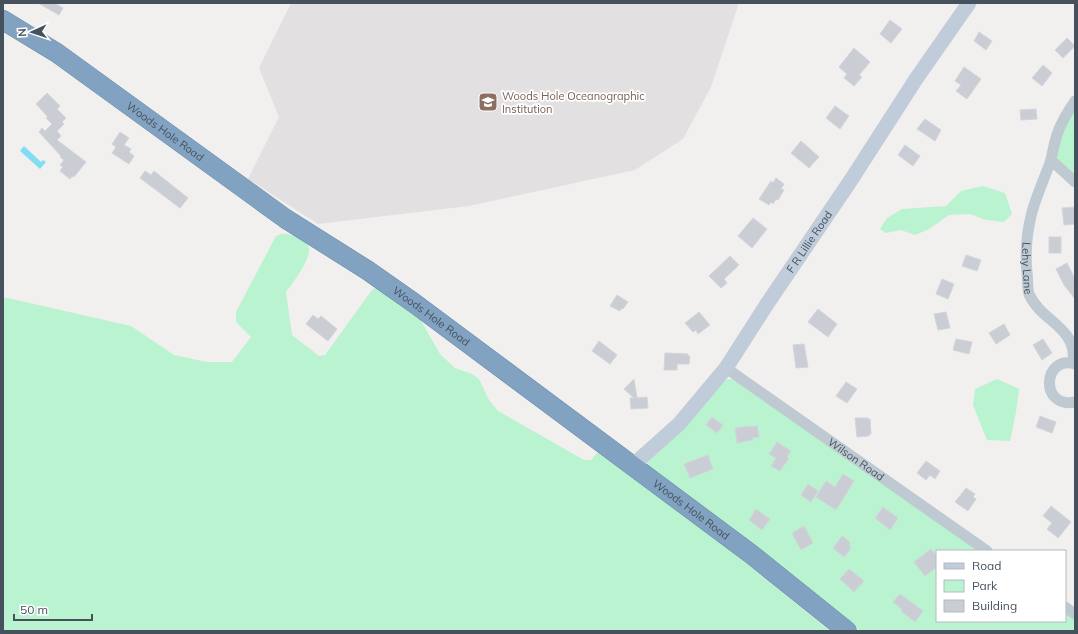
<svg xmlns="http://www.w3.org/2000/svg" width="1078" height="634" viewBox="0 0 1078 634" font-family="Mulish,sans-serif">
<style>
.education{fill:#e3e0e1}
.green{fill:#b9f3cf}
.water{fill:#82ddf4}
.building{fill:#caced4;stroke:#d2d5db}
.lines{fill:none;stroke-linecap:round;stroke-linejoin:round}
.highway-casing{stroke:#6d8dae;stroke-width:20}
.street{stroke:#bec9d2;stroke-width:11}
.secondary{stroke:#c0ccda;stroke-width:15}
.highway{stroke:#82a2c2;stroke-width:19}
.labels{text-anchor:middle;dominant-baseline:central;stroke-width:3.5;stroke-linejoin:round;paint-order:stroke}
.education-label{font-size:11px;fill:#785e54;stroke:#fff;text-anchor:start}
.street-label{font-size:11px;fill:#45525e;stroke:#fff}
</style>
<rect width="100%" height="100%" fill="#f2efef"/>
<!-- education -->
<polygon class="education" points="291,3 739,3 711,87 683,139 635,170 469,206 318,224 248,179 279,117 259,68"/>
<!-- green -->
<g class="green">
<path d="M1075,109V177C1070,172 1063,167 1059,161C1050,147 1068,121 1075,109Z"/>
<polygon points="983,186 1005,193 1012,214 1004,222 986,220 970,214 949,215 929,229 915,235 901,230 886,233 880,229 887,218 902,209 946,206 961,191"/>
<path d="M281,234C289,233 295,236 301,240C304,242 307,244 308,246C314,256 292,284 286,292L292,335L319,356L325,355L372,290L376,287L420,319L440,354L455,368L472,374L479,379L489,400L498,411L584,460H591L597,453H602L681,510L830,631H3V297L131,326L174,355L207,362H232L251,337L236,322V312L276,236Z"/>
<polygon points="730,379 735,379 978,551 937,551 937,621 1065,621 1065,613 1075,620 1075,631 860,631 805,586 648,466 647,462 725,380"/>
<polygon points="997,379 1019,389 1016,412 1010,441 987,440 973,405 975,389"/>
</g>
<!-- water -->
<polygon class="water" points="24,146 41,162 43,160 46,162 40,169 20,151"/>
<!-- building -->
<g class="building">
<polygon points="38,3 54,3 63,8 59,15"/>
<polygon points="890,20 902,29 891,43 880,34"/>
<polygon points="979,32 992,41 986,50 974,41"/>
<polygon points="1067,38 1075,46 1063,58 1055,50"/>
<polygon points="854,48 870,62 859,75 862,77 854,86 844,78 847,74 839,67"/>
<polygon points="1043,65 1052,73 1042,86 1032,78"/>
<polygon points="964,67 981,79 967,99 956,91 961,85 955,81"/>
<polygon points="47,93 60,106 57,109 66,118 62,122 64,124 57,131 61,136 57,140 86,162 74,177 72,176 70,179 60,171 63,167 60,165 64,160 60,157 61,156 39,132 42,128 45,131 52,124 46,118 48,117 36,104"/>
<polygon points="835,106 849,116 840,129 826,118"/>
<polygon points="1036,109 1037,119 1021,120 1020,110"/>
<polygon points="925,119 941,130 935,141 917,129"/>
<polygon points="120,132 129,138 124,145 131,149 129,152 134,156 129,164 112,153 116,147 112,144"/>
<polygon points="801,141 819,157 809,168 791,153"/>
<polygon points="905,145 920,156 913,166 898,155"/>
<polygon points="145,171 151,175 154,171 188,198 180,208 140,178"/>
<polygon points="776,178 784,184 781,189 784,190 778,200 776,199 773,204 771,202 769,205 759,199 771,181 773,183"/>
<polygon points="1075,207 1075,224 1064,225 1062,208"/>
<polygon points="753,218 767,229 752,248 738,236"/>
<rect x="1049" y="237" width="12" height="16"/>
<polygon points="966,255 981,260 977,271 962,266"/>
<polygon points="730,256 739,265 724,279 727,283 721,288 709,276"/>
<polygon points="1067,263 1075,279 1075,299 1064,285 1056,269"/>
<polygon points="942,279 954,284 948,299 936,294"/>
<polygon points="617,295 628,302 623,309 622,308 620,311 610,306"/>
<polygon points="818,309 837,324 828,337 808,322"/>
<polygon points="699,312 710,325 698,334 696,330 693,332 685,323"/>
<polygon points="946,312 950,328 938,330 934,314"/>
<polygon points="313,315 318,319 321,316 337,329 328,341 306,324"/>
<polygon points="1004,324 1010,335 996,344 989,333"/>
<polygon points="956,339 972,342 969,354 953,350"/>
<polygon points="1043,339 1052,353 1042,360 1033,345"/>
<polygon points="599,341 617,355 610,364 592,351"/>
<polygon points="804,344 808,367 796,368 793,345"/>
<polygon points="665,353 688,354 688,356 690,356 689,364 677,364 677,370 664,370"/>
<polygon points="634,379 637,398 647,397 648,408 631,409 630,398 634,398 624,389"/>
<polygon points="846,382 857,389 847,403 836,396"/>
<polygon points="1040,416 1056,422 1052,433 1036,427"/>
<polygon points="712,417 723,425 717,433 706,425"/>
<polygon points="855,418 868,418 868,419 870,419 871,434 869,434 869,436 857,437"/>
<polygon points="750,426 750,427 757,426 759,437 752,438 753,440 737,443 735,428"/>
<polygon points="777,442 791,451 787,457 789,458 780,471 771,466 776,458 769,454"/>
<polygon points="708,455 713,469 690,478 684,464"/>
<polygon points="926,461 940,471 935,479 930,475 926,480 917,473"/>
<polygon points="843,474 854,481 836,510 816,497 826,481 835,487"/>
<polygon points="808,484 818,491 811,502 801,495"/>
<polygon points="966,488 975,494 973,497 976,499 968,511 955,502"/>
<polygon points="1051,506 1071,522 1058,538 1047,529 1052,523 1043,516"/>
<polygon points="883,507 898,518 890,530 875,518"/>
<polygon points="756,509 770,519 762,530 749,520"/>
<polygon points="804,526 813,543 801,550 792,533"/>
<polygon points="842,536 850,542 849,546 851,548 844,557 833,548"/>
<polygon points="931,549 937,557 937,567 925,576 914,562"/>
<polygon points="849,569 864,581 854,592 840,579"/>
<polygon points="900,594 923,611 915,622 901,611 902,609 893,602"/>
</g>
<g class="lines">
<!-- highway casing -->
<g class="highway-casing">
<g id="highway">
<path id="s4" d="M3,20L57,53L286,219L367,270L414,303L751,554L847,631"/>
</g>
</g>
<!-- street -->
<g class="street">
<path d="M1075,101C1060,123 1056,133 1051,160L1075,182"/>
<path id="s1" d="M1051,160C1045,177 1037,194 1032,212C1027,231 1025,253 1027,273C1028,279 1027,288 1029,294C1041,322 1078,327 1073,363"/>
<path d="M1075,364C1043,354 1039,409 1075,402"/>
<path id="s2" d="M726,368L987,551"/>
<polyline points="1065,607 1075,614"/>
</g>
<!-- secondary -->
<path class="secondary" id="s3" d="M633,465L679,424L726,368L767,304L851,180L916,79L969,3"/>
<!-- highway -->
<use href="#highway" class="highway"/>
</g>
<!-- icons -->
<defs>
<g id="university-square" transform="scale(1)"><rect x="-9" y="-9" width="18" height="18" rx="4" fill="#8d6e63" stroke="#fff"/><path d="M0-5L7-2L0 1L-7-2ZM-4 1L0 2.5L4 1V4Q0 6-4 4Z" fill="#fff"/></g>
</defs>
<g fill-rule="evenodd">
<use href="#university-square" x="488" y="102"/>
</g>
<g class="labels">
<!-- education labels -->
<g class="education-label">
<text x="502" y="96">Woods Hole Oceanographic<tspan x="502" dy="13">Institution</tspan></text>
</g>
<!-- street labels -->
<g class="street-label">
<text stroke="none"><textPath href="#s4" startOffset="197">Woods Hole Road</textPath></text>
<text stroke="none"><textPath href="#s3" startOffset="286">F R Lillie Road</textPath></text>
<text stroke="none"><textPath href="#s1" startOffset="112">Lehy Lane</textPath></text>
<text stroke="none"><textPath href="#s4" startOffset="521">Woods Hole Road</textPath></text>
<text stroke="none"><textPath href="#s2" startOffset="159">Wilson Road</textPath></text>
<text stroke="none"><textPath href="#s4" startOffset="845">Woods Hole Road</textPath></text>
</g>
</g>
<!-- border -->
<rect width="1078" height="634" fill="none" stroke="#45525e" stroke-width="8"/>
<!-- legend -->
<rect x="936" y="550" width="130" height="72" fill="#ffffff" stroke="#b5babf"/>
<rect x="944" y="563" width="20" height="6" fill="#c0ccda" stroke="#b5babf"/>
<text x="972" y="570" font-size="12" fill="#45525e">Road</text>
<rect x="944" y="580" width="20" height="12" fill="#b9f3cf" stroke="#b5babf"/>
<text x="972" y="590" font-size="12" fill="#45525e">Park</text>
<rect x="944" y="600" width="20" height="12" fill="#caced4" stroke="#b5babf"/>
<text x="972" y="610" font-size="12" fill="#45525e">Building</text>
<!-- north arrow -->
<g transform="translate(32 32) rotate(267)" stroke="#ffffff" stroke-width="3" paint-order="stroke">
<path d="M0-3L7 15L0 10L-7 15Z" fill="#45525e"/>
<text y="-6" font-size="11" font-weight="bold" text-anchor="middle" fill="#45525e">N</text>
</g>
<!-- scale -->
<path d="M14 614v6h78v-6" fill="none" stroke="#45525e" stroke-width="2"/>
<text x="20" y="614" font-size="12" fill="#45525e" stroke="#ffffff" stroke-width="3" paint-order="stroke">50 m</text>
</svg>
